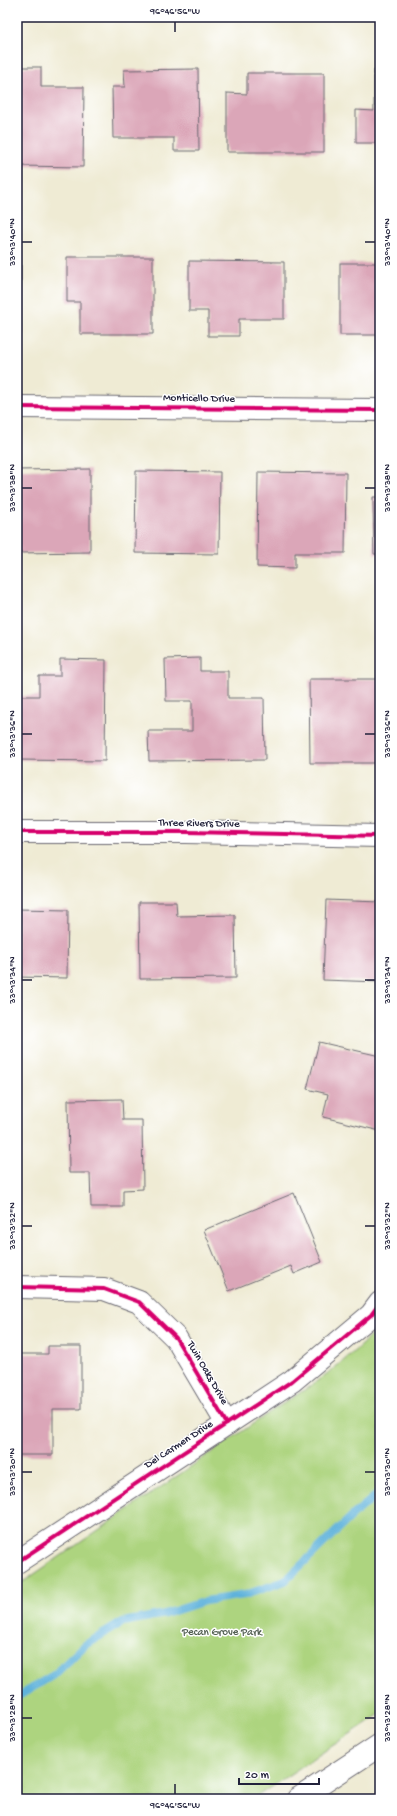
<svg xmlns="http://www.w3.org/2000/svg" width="397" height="1816" viewBox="0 0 397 1816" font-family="'Gochi Hand',sans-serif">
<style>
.green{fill:#add47f;stroke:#687b5d}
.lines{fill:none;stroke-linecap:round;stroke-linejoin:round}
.stream{stroke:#5fb2db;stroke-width:8}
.building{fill:#dba6b8}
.minor-casing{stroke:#6a6871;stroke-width:24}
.minor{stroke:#fff;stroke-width:22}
.cycleway-casing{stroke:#fff;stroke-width:6}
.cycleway{stroke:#d6006c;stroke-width:4}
.ticks{fill:none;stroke:#22223b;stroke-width:1.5}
.labels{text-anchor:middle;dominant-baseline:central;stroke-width:3;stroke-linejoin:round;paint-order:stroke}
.street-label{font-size:11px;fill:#22223b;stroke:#fff}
.park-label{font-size:11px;fill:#536053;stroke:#fff}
.neatline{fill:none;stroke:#22223b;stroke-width:1.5}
.ticks-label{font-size:10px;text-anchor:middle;fill:#22223b}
</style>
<rect width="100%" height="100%" fill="#fff"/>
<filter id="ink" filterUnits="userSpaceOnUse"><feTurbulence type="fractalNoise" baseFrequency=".025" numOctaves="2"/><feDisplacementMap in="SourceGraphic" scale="8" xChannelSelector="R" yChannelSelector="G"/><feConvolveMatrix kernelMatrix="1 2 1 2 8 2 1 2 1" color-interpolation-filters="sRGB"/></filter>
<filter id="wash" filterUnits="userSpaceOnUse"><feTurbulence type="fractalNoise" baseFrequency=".012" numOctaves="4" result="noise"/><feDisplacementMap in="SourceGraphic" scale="16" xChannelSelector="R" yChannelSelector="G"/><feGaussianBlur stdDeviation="0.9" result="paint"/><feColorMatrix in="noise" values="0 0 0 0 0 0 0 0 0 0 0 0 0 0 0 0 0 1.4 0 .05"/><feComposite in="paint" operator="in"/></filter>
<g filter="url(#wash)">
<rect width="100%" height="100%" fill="#efebd4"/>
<!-- green -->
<path class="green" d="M380,1326V1714L253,1799H17V1586L273,1410C312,1386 349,1360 380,1326Z"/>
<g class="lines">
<!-- stream -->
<polyline class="stream" points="17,1697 55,1674 85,1645 123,1622 165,1614 205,1601 245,1595 285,1581 353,1515 380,1492"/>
</g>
<g id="blocks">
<!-- building -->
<g class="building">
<polygon points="17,67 41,67 41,87 84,87 83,167 17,166"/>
<polygon points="198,69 199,151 174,151 174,138 113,138 112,87 125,87 124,70"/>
<polygon points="374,70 380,70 380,143 356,143 356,110 374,111"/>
<polygon points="247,73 324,73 324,152 227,152 227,93 247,94"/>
<rect x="17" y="239" width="4" height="94"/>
<polygon points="67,257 153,257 153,334 80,334 80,302 67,302"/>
<polygon points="189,261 284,262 284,319 239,319 239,336 208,336 208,311 189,311"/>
<rect x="340" y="263" width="40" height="72"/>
<polygon points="90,469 90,552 17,553 17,470"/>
<polygon points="136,471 220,472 219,554 135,553"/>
<polygon points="258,472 346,473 345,553 295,553 295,568 257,567"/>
<polygon points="373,497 380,497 380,554 374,554"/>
<polygon points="200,658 200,671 228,671 228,698 264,698 265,760 149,761 148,731 192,731 192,701 166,701 165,659"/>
<polygon points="60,659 106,660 105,761 17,760 17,696 39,696 39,676 60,676"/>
<polygon points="309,679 380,679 380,763 310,763"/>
<polygon points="326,900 380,902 380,982 323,980"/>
<polygon points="139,902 176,902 177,916 235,915 236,978 140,979"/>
<polygon points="17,909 68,910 67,978 17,977"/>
<polygon points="319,1042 380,1056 380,1131 323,1117 328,1094 307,1089"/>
<polygon points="122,1099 123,1120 142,1120 143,1189 123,1190 123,1207 91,1207 90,1173 69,1173 68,1100"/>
<polygon points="294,1193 322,1262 294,1274 291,1266 229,1291 204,1230"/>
<polygon points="48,1346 81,1346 81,1409 53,1409 53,1455 17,1455 17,1354 48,1354"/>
</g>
</g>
</g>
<g filter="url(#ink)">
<use href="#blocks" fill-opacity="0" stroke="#6a6871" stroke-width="1"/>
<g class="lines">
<!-- minor casing -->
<g class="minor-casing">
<g id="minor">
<polyline points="17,407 380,410"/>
<polyline points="17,832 186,832 380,836"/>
<polyline points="17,1287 104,1289 139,1302 176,1338 227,1424"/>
<polyline points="17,1562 292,1381 371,1315 380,1303"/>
<polyline points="298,1799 380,1745"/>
</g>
</g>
<!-- minor -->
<use href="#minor" class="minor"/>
<!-- cycleway casing -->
<g class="cycleway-casing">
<g id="cycleway">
<polyline points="17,407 380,410"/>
<polyline points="17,832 186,832 380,836"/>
<polyline points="17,1287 104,1289 139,1302 176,1338 227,1424"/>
<polyline points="17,1562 292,1381 371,1315 380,1303"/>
</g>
</g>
<!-- cycleway -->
<use href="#cycleway" class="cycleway"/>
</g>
</g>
<!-- ticks -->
<path class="ticks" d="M175,22V32M22,242H32M365,242H375M22,488H32M365,488H375M22,734H32M365,734H375M22,980H32M365,980H375M22,1226H32M365,1226H375M22,1472H32M365,1472H375M22,1718H32M365,1718H375M175,1784V1794"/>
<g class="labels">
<!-- street labels -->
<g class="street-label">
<text transform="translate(199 399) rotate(1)">Monticello Drive</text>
<text transform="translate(199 824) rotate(1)">Three Rivers Drive</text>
<text transform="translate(207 1373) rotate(60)">Twin Oaks Drive</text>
<text transform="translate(179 1445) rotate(-33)">Del Carmen Drive</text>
</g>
<!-- park labels -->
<g class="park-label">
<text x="222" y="1633">Pecan Grove Park</text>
</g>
</g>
<!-- margin -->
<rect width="397" height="1816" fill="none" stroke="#fff" stroke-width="44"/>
<!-- scale -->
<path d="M239 1778v6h80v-6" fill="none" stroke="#22223b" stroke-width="2"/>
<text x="245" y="1778" font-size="12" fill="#22223b" stroke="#ffffff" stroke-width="3" paint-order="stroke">20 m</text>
<rect x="22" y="22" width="353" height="1772" class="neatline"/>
<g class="ticks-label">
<text x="175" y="14">96°46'56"W</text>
<text transform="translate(11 242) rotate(-90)" y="4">33°13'40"N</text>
<text transform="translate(386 242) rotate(-90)" y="4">33°13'40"N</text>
<text transform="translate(11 488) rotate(-90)" y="4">33°13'38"N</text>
<text transform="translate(386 488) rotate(-90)" y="4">33°13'38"N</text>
<text transform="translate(11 734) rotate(-90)" y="4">33°13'36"N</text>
<text transform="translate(386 734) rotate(-90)" y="4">33°13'36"N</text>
<text transform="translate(11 980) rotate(-90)" y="4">33°13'34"N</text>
<text transform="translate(386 980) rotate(-90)" y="4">33°13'34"N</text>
<text transform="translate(11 1226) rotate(-90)" y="4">33°13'32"N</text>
<text transform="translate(386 1226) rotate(-90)" y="4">33°13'32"N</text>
<text transform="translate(11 1472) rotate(-90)" y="4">33°13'30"N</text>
<text transform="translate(386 1472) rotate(-90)" y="4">33°13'30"N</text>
<text transform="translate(11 1718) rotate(-90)" y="4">33°13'28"N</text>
<text transform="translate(386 1718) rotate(-90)" y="4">33°13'28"N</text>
<text x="175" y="1808">96°46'56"W</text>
</g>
</svg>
